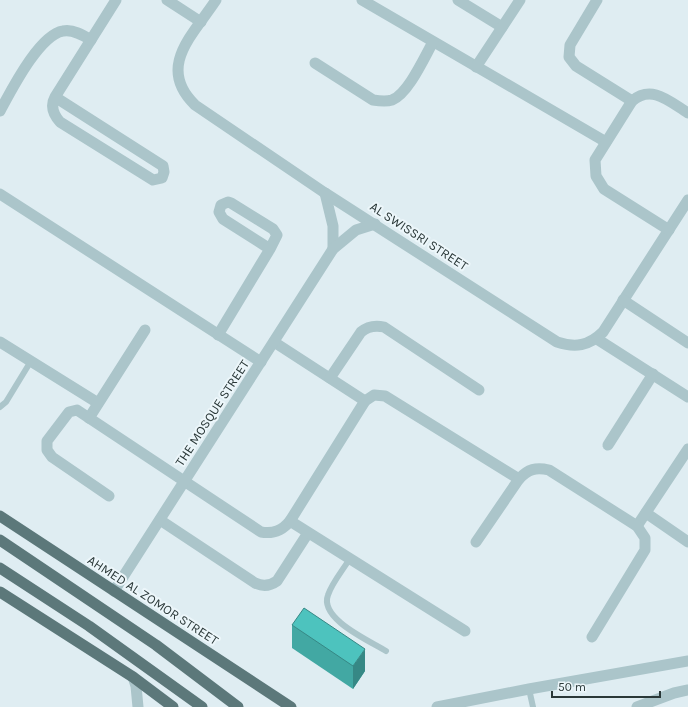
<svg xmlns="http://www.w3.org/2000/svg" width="688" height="707" viewBox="0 0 688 707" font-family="Karla,sans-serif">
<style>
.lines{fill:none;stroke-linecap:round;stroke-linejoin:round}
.service{stroke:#abc5ca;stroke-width:6}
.minor{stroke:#abc5ca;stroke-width:11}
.tertiary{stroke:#abc5ca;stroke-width:11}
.primary{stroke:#5c787a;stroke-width:11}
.wall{fill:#42a8a3}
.shaded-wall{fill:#368885}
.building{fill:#4dc3be;stroke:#368885}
.labels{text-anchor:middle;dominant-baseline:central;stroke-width:4;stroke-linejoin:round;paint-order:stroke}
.street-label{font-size:13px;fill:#2a3838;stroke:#ecf6fa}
</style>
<rect width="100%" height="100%" fill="#dfedf2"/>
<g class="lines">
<!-- service -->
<g class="service">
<polyline points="0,407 6,402 31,361"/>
<path d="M349,560C342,571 332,583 328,595C319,619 370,641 386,651"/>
<polyline points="529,689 533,707"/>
</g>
<!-- minor -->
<g class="minor">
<polyline points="167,0 201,22"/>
<path d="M216,0C193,35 156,67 195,105L325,193L557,342C575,348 589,346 603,332L688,200"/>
<polyline points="362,0 606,142"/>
<polyline points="458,0 502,27"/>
<polyline points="597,0 570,45 569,57 576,66 632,101"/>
<path d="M315,63L373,100C379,101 386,102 392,100C408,94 424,58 433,42"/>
<polyline points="476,67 520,0"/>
<path d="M55,97L163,166L164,172L162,178L153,180L60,122C53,114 50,106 55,97L116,0"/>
<path d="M0,111C11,91 39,35 63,31C73,29 83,35 91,40"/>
<polyline points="325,193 333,226 333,249"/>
<polyline points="0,194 261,362"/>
<path d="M669,230L604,189L596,176L595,160L632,101C652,84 670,102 688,113"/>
<polyline points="623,300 688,343"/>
<polyline points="218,335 270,249 277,235 273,229 231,203 228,202 221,205 219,212 223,219 270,249"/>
<polyline points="597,339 688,397"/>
<polyline points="0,342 98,403"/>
<polyline points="274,342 365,401"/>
<path d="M330,378L361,332C368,326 375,325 384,327L479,390"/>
<polyline points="89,418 145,330"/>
<polyline points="608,445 653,374"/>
<path d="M109,496L52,457L47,450V441L69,412L77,410L80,412L261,532C273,534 282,531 290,521L365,401L374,395L385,396L519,479"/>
<polyline points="646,513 688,542"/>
<path d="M160,520L255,583C263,587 270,586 277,581L308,533"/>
<polyline points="290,521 465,631"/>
<polyline points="637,526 688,449"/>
<path d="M476,542L519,479C528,469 536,467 549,470L637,526L645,538V550L592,637"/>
<polyline points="114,591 333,249 356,230 375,224"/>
</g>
<!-- tertiary -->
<g class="tertiary">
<polyline points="133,677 136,686 138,707"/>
<polyline points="437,707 529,689 688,661"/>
<polyline points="637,707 674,693 688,690"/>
</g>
<!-- primary -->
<g class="primary">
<polyline points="0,516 291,707"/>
<polyline points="0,540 156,645 238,707"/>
<polyline points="0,568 89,626 202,707"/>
<polyline points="0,592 133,677 173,707"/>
</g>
</g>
<!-- wall -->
<polygon class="wall" points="292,625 365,671 353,689 292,648"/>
<!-- shaded-wall -->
<polygon class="shaded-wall" points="365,649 365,671 353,689 353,666"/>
<!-- building -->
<polygon class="building" points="304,608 365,649 353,666 292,625"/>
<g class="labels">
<!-- street labels -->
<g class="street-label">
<text transform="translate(419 236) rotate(33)">AL SWISSRI STREET</text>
<text transform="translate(212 413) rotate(-57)">THE MOSQUE STREET</text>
<text transform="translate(153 600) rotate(33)">AHMED AL ZOMOR STREET</text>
</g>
</g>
<!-- scale -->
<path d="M552 691v6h108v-6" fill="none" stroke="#2a3838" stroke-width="2"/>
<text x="558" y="691" font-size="12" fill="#2a3838" stroke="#ecf6fa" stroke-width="3" paint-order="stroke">50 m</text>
</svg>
